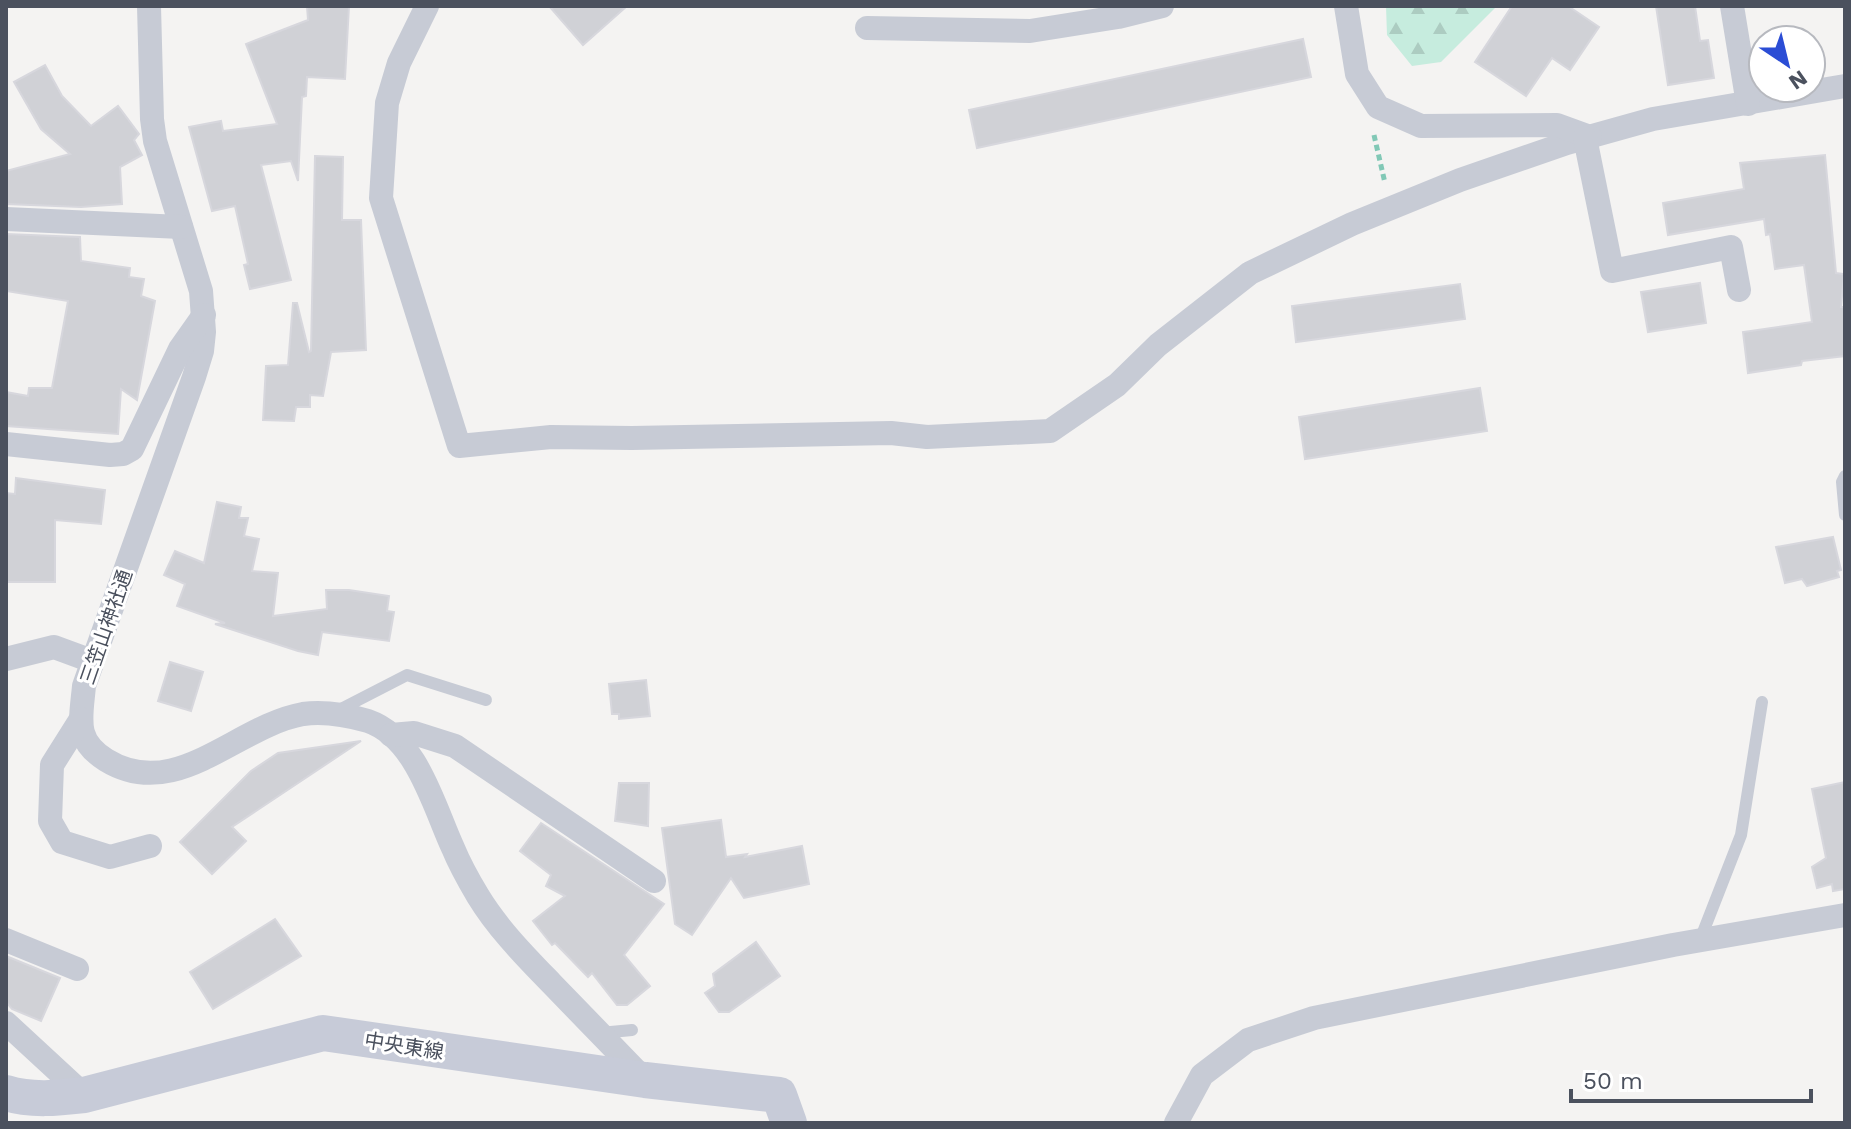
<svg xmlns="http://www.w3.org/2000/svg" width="1851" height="1129" viewBox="0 0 1851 1129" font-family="'Work Sans','Noto Sans JP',sans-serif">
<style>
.forest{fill:url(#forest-firs)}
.building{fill:#d0d1d6;stroke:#d7d7dd;stroke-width:2}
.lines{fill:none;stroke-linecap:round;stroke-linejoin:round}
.path{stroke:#81c8b6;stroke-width:5;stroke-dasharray:6 4;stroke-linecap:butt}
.service{stroke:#c7cbd5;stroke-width:12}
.minor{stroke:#c7cbd5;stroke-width:24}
.secondary{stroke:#c7cbd8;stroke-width:36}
.labels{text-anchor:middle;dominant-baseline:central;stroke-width:6;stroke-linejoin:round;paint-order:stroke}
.street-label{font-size:20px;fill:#4b515e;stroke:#fff}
</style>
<defs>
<pattern id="forest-firs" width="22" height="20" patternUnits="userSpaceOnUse" patternTransform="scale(2)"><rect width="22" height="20" fill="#c6ecde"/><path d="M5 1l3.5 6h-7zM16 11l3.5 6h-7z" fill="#acccc1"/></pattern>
</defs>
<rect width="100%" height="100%" fill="#f4f3f2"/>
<!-- forest -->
<polygon class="forest" points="1386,6 1497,6 1441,62 1412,66 1387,35"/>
<!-- building -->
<g class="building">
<polygon points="307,6 349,6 345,79 307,77 306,96 302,97 298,181 291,161 261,165 291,280 250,289 244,265 248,264 235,206 212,211 189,127 221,121 223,131 277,124 246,44 308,20"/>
<polygon points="549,6 627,6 583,45"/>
<polygon points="1512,6 1568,6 1599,27 1570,70 1552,58 1526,96 1475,62"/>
<polygon points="1656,6 1695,6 1700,41 1708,40 1714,78 1668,85"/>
<polygon points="1303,39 1311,77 977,148 969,110"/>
<polygon points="45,65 62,96 91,126 118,106 139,134 134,140 142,155 120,167 122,204 81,207 6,204 6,171 70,154 41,129 14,82"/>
<polygon points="1825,155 1836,273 1844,274 1841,307 1845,307 1845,356 1802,361 1801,365 1748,373 1743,332 1812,322 1804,265 1775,269 1770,234 1766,235 1764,219 1668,235 1663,203 1744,189 1740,163"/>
<polygon points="315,156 343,157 342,220 361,220 366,350 331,352 323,396 310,395 310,407 296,407 294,421 263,420 266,366 288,365 293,303 297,303 309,352 311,351"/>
<polygon points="6,234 80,237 81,261 130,268 129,277 144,279 141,296 155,301 137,400 121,389 118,434 6,426 6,392 28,396 29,388 52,388 68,301 6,291"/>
<polygon points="1700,283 1706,323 1648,332 1641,292"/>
<polygon points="1460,284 1465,319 1296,342 1292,306"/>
<polygon points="1480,388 1487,431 1305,459 1299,417"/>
<polygon points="16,478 105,490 101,524 55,520 55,582 6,582 6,493 15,494"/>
<polygon points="217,502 241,507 239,518 248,518 244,536 259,539 252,571 278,573 273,616 327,609 326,590 349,590 389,596 387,611 394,612 389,641 322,632 318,655 298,651 215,624 225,623 177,606 185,584 164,575 175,551 204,563"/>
<polygon points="1833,537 1841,570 1837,571 1839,577 1807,586 1802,579 1785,583 1776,547"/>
<polygon points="170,662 203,672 191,711 158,701"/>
<polygon points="646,680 650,716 619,719 619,714 612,714 609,684"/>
<polygon points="361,741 232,827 246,841 212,874 180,842 251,771 278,753"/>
<polygon points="1845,782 1845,889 1833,891 1832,884 1817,888 1812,867 1826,858 1812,789"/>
<polygon points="619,783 649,783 648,826 615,821"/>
<polygon points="721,820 726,857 747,854 745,857 802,846 809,884 744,898 731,878 692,935 675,924 662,828"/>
<polygon points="541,823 664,904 624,955 650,986 627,1005 617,1005 592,973 588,977 555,943 552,945 533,921 565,896 546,886 551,875 520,851"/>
<polygon points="275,919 301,956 213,1009 190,972"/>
<polygon points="756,942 780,976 729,1012 719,1012 705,993 715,986 713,974"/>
<polygon points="6,956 60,978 41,1021 12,1009 6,1002"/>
</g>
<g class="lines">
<!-- path -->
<polyline class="path" points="1374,135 1385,183"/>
<!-- service -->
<g class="service">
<polyline points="1845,476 1842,482 1845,515"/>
<polyline points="337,711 407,675 486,700"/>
<polyline points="1700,940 1741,835 1762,702"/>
<polyline points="600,1033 632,1030"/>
</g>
<!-- minor -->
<g class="minor">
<path d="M149,6L152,119L155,141L201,291L204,332L202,351L194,377L84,686C81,719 74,740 106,760C176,803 236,726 303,714C325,711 347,715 368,721C417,738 434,807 453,848C460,865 469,881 478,896C498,929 526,957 552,984C583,1016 614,1048 645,1080"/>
<polyline points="427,6 399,63 387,103 381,198 459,446 551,437 632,438 891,433 927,437 1050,431 1117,385 1158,345 1250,273 1352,224 1460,180 1567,143 1653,119 1845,86"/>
<polyline points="1346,6 1357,74 1378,107 1421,126 1557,125 1590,137"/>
<polyline points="1732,6 1748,104"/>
<polyline points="867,28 1030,31 1118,17 1162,6"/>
<polyline points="1585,138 1612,271 1731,247 1739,290"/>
<polyline points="6,219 181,227"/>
<polyline points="6,444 110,455 123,454 132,449 180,349 204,315"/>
<polyline points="6,659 54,647 92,661"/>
<polyline points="81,719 52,765 50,821 62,842 110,857 150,846"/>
<polyline points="391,735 414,733 455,746 654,881"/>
<polyline points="6,940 77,969"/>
<polyline points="6,1023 84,1095"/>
<polyline points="1176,1123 1202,1075 1248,1040 1314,1018 1673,945 1845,915"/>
</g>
<!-- secondary -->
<path class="secondary" d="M6,1093C32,1101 58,1098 84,1095L323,1033L645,1080L779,1095L789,1123"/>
</g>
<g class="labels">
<!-- street labels -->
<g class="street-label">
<text transform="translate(106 627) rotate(-71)">三笠山神社通</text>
<text transform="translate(404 1046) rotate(9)">中央東線</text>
</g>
</g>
<!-- border -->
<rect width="1851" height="1129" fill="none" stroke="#4b515e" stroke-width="16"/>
<!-- north arrow -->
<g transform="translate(1787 64) rotate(145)"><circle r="38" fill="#ffffff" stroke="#b7b9bf" stroke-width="2"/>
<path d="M0-6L14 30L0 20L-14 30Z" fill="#2b4dd5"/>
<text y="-12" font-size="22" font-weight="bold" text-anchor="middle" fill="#4b515e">N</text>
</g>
<!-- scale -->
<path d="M1571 1089v12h240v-12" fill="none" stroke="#4b515e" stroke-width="4"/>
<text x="1583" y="1089" font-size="24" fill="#4b515e" stroke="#ffffff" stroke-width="6" paint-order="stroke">50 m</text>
</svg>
